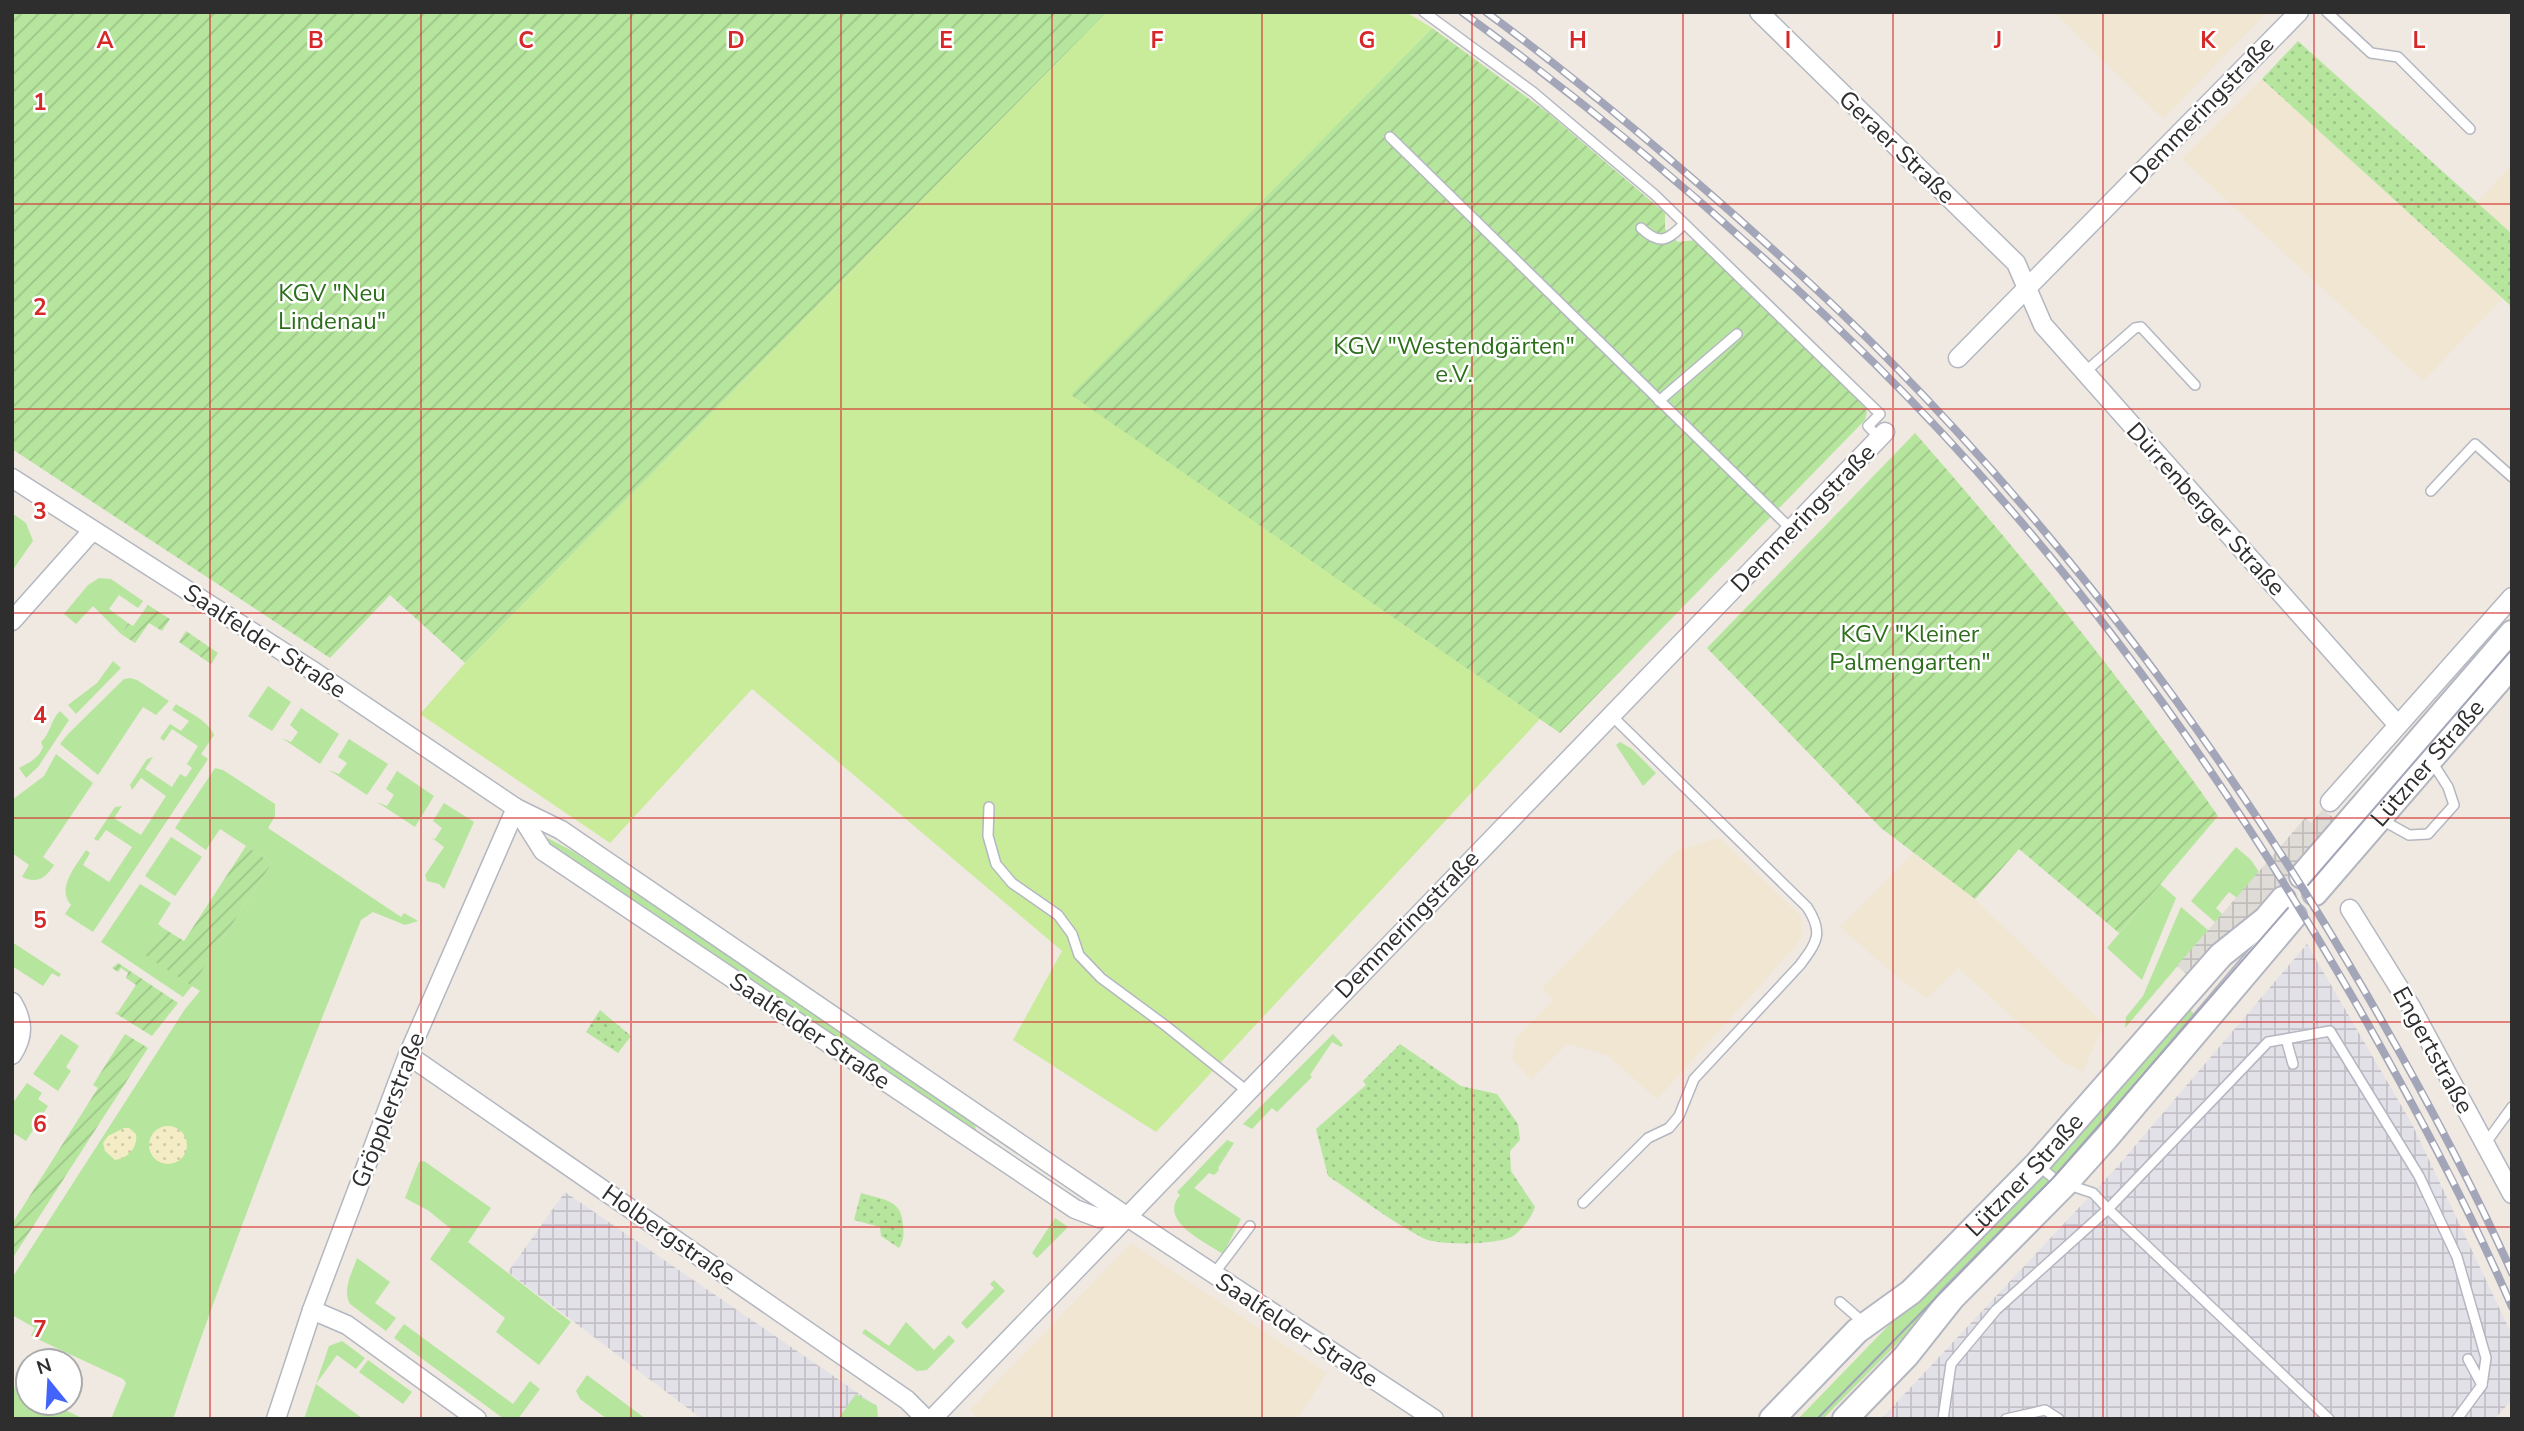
<svg xmlns="http://www.w3.org/2000/svg" width="2524" height="1431" viewBox="0 0 2524 1431" font-family="'Nunito Sans',sans-serif">
<style>
.industrial{fill:url(#industrial-grid)}
.education{fill:#f0e6d1}
.grass{fill:#b6e59e}
.sand{fill:url(#sand-dots)}
.park{fill:url(#park-dots)}
.garden{fill:url(#garden-furrows)}
.pitch{fill:#c9ec9a}
.plaza{fill:url(#plaza-grid)}
.lines{fill:none;stroke-linecap:round;stroke-linejoin:round}
.service-casing{stroke:#b4b7c1;stroke-width:12}
.minor-casing{stroke:#b4b7c1;stroke-width:21}
.secondary-casing{stroke:#b4b7c1;stroke-width:28}
.service{stroke:#fff;stroke-width:9}
.minor{stroke:#fff;stroke-width:18}
.secondary{stroke:#fff;stroke-width:24}
.tram{stroke:#a3a6b8;stroke-width:2}
.rail-casing{stroke:#a3a6b8;stroke-width:8}
.rail{stroke:#fff;stroke-width:5;stroke-dasharray:16;stroke-linecap:butt}
.grid{fill:none;stroke:#d62828;stroke-width:2;stroke-opacity:0.55}
.labels{text-anchor:middle;dominant-baseline:central;stroke-width:5;stroke-linejoin:round;paint-order:stroke}
.street-label{font-size:24px;fill:#2e2e2e;stroke:#fff}
.park-label{font-size:24px;fill:#2c6e1b;stroke:#fff}
.grid-label{font-size:23px;text-anchor:middle;font-weight:bold;fill:#d62828;stroke:#fff;stroke-width:5;stroke-linejoin:round;paint-order:stroke}
</style>
<defs>
<pattern id="industrial-grid" width="8" height="8" patternUnits="userSpaceOnUse" patternTransform="scale(1.75)"><rect width="8" height="8" fill="#e3e1e8"/><path d="M0 4h8M4 0v8" fill="none" stroke="#c3c1c7"/></pattern>
<pattern id="sand-dots" width="8" height="8" patternUnits="userSpaceOnUse" patternTransform="scale(1.75)"><rect width="8" height="8" fill="#f3ecc5"/><path d="M2 2h.1M6 6h.1" fill="none" stroke="#d1cbaa" stroke-width="1.8" stroke-linecap="round"/></pattern>
<pattern id="park-dots" width="8" height="8" patternUnits="userSpaceOnUse" patternTransform="scale(1.75)"><rect width="8" height="8" fill="#b6e59e"/><path d="M2 2h.1M6 6h.1" fill="none" stroke="#9dc588" stroke-width="1.8" stroke-linecap="round"/></pattern>
<pattern id="garden-furrows" width="10" height="10" patternUnits="userSpaceOnUse" patternTransform="scale(1.75)"><rect width="10" height="10" fill="#b6e59e"/><path d="M-1 1l2-2M0 10L10 0M9 11l2-2" fill="none" stroke="#9dc588"/></pattern>
<pattern id="plaza-grid" width="8" height="8" patternUnits="userSpaceOnUse" patternTransform="scale(1.75)"><rect width="8" height="8" fill="#dfdcd8"/><path d="M0 4h8M4 0v8" fill="none" stroke="#c0bdba"/></pattern>
</defs>
<rect width="100%" height="100%" fill="#efe9e1"/>
<!-- industrial -->
<g class="industrial">
<polygon points="2307,944 2412,1124 2512,1335 2512,1399 2495,1419 1881,1419 2117,1167"/>
<polygon points="565,1192 877,1406 878,1419 702,1419 508,1272"/>
</g>
<!-- education -->
<g class="education">
<polygon points="2054,12 2267,12 2163,119"/>
<polygon points="2262,79 2502,299 2423,381 2182,159"/>
<polygon points="2512,165 2512,234 2477,202"/>
<polygon points="1719,838 1800,915 1802,935 1796,946 1657,1099 1607,1055 1567,1044 1531,1080 1512,1059 1515,1039 1553,1000 1542,988 1676,851"/>
<polygon points="1913,853 1975,899 2104,1024 2083,1071 2063,1062 1958,968 1927,998 1896,976 1840,927"/>
<polygon points="1131,1243 1327,1373 1297,1419 979,1419 970,1410"/>
</g>
<!-- grass -->
<g class="grass">
<polygon points="12,513 26,523 33,541 12,571"/>
<polygon points="99,578 111,579 143,601 138,608 119,595 109,609 128,623 121,634 93,606 76,624 64,614 88,585"/>
<polygon points="113,661 121,668 76,714 68,705 97,683"/>
<polygon points="130,678 137,680 169,701 156,715 143,707 98,775 60,744 68,734 124,679"/>
<polygon points="268,686 291,702 272,731 248,716"/>
<path d="M176,704C190,713 207,720 214,735L201,754L208,759L93,932L65,914L71,905C56,888 76,866 86,850L90,853L83,865L109,882L132,847L106,830L98,841L94,839L115,807L122,806L114,818L141,835L166,796L141,778L132,790L130,785L147,759L153,757L145,769L172,787L180,774L186,777L192,768L187,764L198,746L172,729L164,741L160,738L170,724L181,731L189,721L172,710Z"/>
<polygon points="301,708 339,734 320,764 282,738 291,742 298,732 290,725"/>
<path d="M60,711L69,720L38,767L26,778L19,768C29,763 39,758 43,747L41,742C51,733 50,721 60,711Z"/>
<polygon points="349,739 388,764 367,795 329,770 339,774 347,763 338,757"/>
<polygon points="1620,742 1632,749 1656,773 1643,786 1616,745"/>
<path d="M56,754L93,783L43,857L54,865C46,878 37,884 22,877L29,865L12,853V800L44,776Z"/>
<path d="M215,768L223,770L275,804V816L268,828L401,917L404,913L418,921L405,925L373,912L361,920C295,1085 230,1250 173,1419H111L126,1383L123,1379L31,1336L35,1328L12,1315V1278L185,1009L200,991L192,986L183,997L101,942L140,884L171,903L158,924L163,928L146,955L192,985L272,863L220,829L206,850L175,828Z"/>
<polygon points="397,771 434,796 415,827 377,802 387,806 394,795 386,789"/>
<polygon points="444,803 474,822 444,889 439,884 427,881 425,875 444,847 431,837 435,839 442,828 433,821"/>
<polygon points="171,837 202,857 175,896 145,876"/>
<polygon points="546,837 574,852 973,1120 977,1132 545,842"/>
<polygon points="2236,847 2251,860 2259,872 2237,898 2229,892 2216,908 2223,915 2216,923 2191,901"/>
<polygon points="2160,884 2176,898 2142,980 2107,948"/>
<polygon points="2181,907 2208,930 2125,1028 2126,1017 2143,996"/>
<polygon points="12,942 15,944 61,974 59,977 52,973 43,986 12,966"/>
<polygon points="2186,1006 2200,1019 2057,1181 1823,1419 1798,1419 2041,1168"/>
<polygon points="61,1034 79,1046 66,1067 71,1071 58,1091 33,1074"/>
<polygon points="1333,1034 1343,1045 1341,1047 1332,1042 1310,1075 1312,1077 1277,1112 1272,1108 1252,1129 1243,1124"/>
<polygon points="27,1083 42,1093 38,1099 48,1106 26,1141 12,1132 12,1104"/>
<path d="M1227,1140L1234,1143L1218,1168L1219,1170L1214,1175L1209,1173L1194,1188L1241,1219L1223,1254C1204,1241 1158,1221 1180,1195L1177,1192Z"/>
<polygon points="424,1161 491,1208 468,1242 571,1322 539,1365 496,1332 505,1318 430,1259 451,1229 429,1211 405,1198 419,1162"/>
<polygon points="1055,1218 1068,1227 1037,1258 1032,1253"/>
<path d="M357,1258L390,1282L375,1303L396,1318L386,1331L350,1304C342,1289 352,1273 357,1258Z"/>
<polygon points="994,1280 1005,1291 967,1329 961,1323 994,1288 990,1284"/>
<polygon points="906,1322 934,1350 949,1335 955,1341 927,1370 917,1371 862,1333 865,1329 889,1346"/>
<polygon points="404,1324 513,1404 530,1381 540,1389 518,1419 504,1419 394,1338"/>
<polygon points="342,1341 365,1358 356,1369 337,1355 316,1384 363,1419 304,1419 329,1346"/>
<polygon points="368,1360 412,1392 403,1404 359,1372"/>
<polygon points="587,1375 646,1419 607,1419 580,1399 576,1391"/>
<polygon points="12,1386 28,1393 28,1403 50,1403 84,1419 12,1419"/>
<polygon points="856,1394 877,1406 878,1419 838,1419"/>
</g>
<!-- sand -->
<g class="sand">
<circle cx="168" cy="1145" r="19"/>
<path d="M124,1128H129L136,1134C138,1148 128,1158 115,1160L105,1151L103,1143L108,1136Z"/>
</g>
<!-- park -->
<g class="park">
<polygon points="2298,41 2512,234 2512,307 2262,79"/>
<polygon points="600,1010 631,1036 618,1053 586,1032"/>
<path d="M1400,1044L1461,1086L1497,1094L1518,1124L1520,1140L1510,1151L1511,1171L1535,1207C1531,1218 1523,1229 1513,1236C1499,1245 1437,1246 1423,1238C1390,1221 1359,1196 1328,1176L1316,1129L1366,1085L1363,1081Z"/>
<path d="M861,1193C883,1200 902,1199 903,1225C904,1235 904,1240 899,1248L881,1236L880,1227L854,1220Z"/>
</g>
<!-- garden -->
<g class="garden">
<polygon points="13,12 1107,12 465,663 390,595 330,658 12,449"/>
<polygon points="1432,28 1547,112 1665,213 1665,229 1678,242 1696,240 1863,403 1867,412 1865,420 1560,733 1070,395"/>
<path d="M1915,433C2024,557 2123,680 2218,816L2119,933L2019,849L1975,899L1881,828L1707,648Z"/>
<polygon points="148,605 170,619 162,631 149,623 135,643 121,634 128,623 133,626"/>
<polygon points="186,631 218,653 211,664 179,642"/>
<polygon points="246,846 272,863 192,986 145,955 163,928 184,941"/>
<polygon points="118,963 178,1003 152,1036 115,1013 118,1012 136,985 126,978 128,973 121,968 118,972 112,968"/>
<polygon points="125,1034 148,1048 12,1259 12,1224 98,1088 93,1085"/>
</g>
<!-- pitch -->
<polygon class="pitch" points="1107,12 1406,12 1432,28 1071,395 1540,719 1156,1132 1013,1040 1062,951 752,689 610,843 420,714 465,663"/>
<!-- plaza -->
<polygon class="plaza" points="2323,809 2337,821 2278,891 2231,932 2190,977 2177,966 2305,818 2311,823"/>
<g class="lines">
<!-- service casing -->
<g class="service-casing">
<g id="service">
<polyline points="1424,12 1533,92 1655,195 1880,414 1868,426 1880,439"/>
<polyline points="2327,12 2371,53 2398,57 2470,129"/>
<polyline points="1390,137 1791,529"/>
<path d="M1641,228C1660,246 1668,240 1684,224"/>
<polyline points="2085,372 2135,328 2141,327 2195,385"/>
<polyline points="1659,401 1737,334"/>
<polyline points="2431,491 2475,444 2512,477"/>
<polyline points="989,807 988,836 996,864 1012,883 1058,915 1072,934 1079,955 1101,978 1166,1026 1247,1091"/>
<polyline points="2382,820 2409,835 2428,834 2454,805 2448,787 2432,762"/>
<polyline points="2286,1039 2293,1064"/>
<polyline points="2485,1144 2512,1107"/>
<polyline points="2039,1166 2057,1181 2093,1193 2108,1209 2268,1042 2330,1031 2419,1176 2457,1257 2486,1358 2482,1385 2457,1419"/>
<path d="M1583,1203L1648,1138L1669,1128L1679,1116L1694,1079L1800,965C1817,942 1824,933 1807,907L1611,715"/>
<polyline points="1213,1275 1250,1226"/>
<polyline points="1840,1302 1864,1323"/>
<polyline points="2468,1359 2482,1385"/>
<polyline points="1943,1419 1951,1364 1996,1310 2108,1209 2329,1419"/>
<polyline points="2006,1419 2045,1410 2059,1419"/>
</g>
</g>
<!-- minor casing -->
<g class="minor-casing">
<g id="minor">
<polyline points="1759,12 2016,263 2043,325 2397,724"/>
<polyline points="1958,358 2299,12"/>
<polyline points="12,478 310,669 516,808 561,830 1126,1216 1434,1419"/>
<polyline points="12,621 92,531"/>
<polyline points="2330,802 2512,597"/>
<polyline points="516,808 543,851 1075,1209 1099,1218 1126,1216"/>
<polyline points="2350,909 2411,1007 2512,1194"/>
<path d="M12,1002C24,1022 24,1036 12,1055"/>
<polyline points="408,1055 907,1400 926,1419"/>
<polyline points="312,1310 347,1325 477,1419"/>
<polyline points="276,1419 312,1310 408,1055 516,808"/>
<polyline points="932,1419 1885,432"/>
</g>
</g>
<!-- secondary casing -->
<g class="secondary-casing">
<g id="secondary">
<polyline points="2302,876 2512,633"/>
<path id="s1" d="M2315,893L2512,665"/>
<path id="s2" d="M1772,1419L1857,1331L1911,1292L1930,1273L2037,1164L2221,955L2266,919L2283,899"/>
<polyline points="1845,1419 1906,1356 1952,1298 2065,1184 2108,1136 2294,916"/>
</g>
</g>
<!-- service -->
<use href="#service" class="service"/>
<!-- minor -->
<use href="#minor" class="minor"/>
<!-- secondary -->
<use href="#secondary" class="secondary"/>
<!-- tram -->
<g class="tram">
<polyline points="2308,885 2512,649"/>
<polyline points="1817,1419 2053,1178 2288,908"/>
</g>
<!-- rail casing -->
<g class="rail-casing">
<g id="rail">
<path d="M1462,12C1608,119 1747,237 1875,364C2063,550 2221,770 2353,998C2411,1099 2466,1201 2512,1307"/>
<path d="M1486,12C1553,61 1616,113 1679,167C1750,228 1820,290 1886,357C2074,547 2233,764 2367,995C2419,1085 2469,1177 2512,1273"/>
</g>
</g>
<!-- rail -->
<use href="#rail" class="rail"/>
</g>
<!-- grid -->
<path class="grid" d="M210,12V1419M421,12V1419M631,12V1419M841,12V1419M1052,12V1419M1262,12V1419M1472,12V1419M1683,12V1419M1893,12V1419M2103,12V1419M2314,12V1419M12,204H2512M12,409H2512M12,613H2512M12,818H2512M12,1022H2512M12,1227H2512"/>
<g class="labels">
<!-- street labels -->
<g class="street-label">
<text transform="translate(2202 110) rotate(-46)">Demmeringstraße</text>
<text transform="translate(1897 147) rotate(44)">Geraer Straße</text>
<text transform="translate(2206 509) rotate(48)">Dürrenberger Straße</text>
<text transform="translate(1803 518) rotate(-46)">Demmeringstraße</text>
<text transform="translate(265 641) rotate(33)">Saalfelder Straße</text>
<text stroke="none"><textPath href="#s1" startOffset="172">Lützner Straße</textPath></text>
<text transform="translate(1407 924) rotate(-46)">Demmeringstraße</text>
<text transform="translate(810 1031) rotate(34)">Saalfelder Straße</text>
<text transform="translate(2433 1050) rotate(61)">Engertstraße</text>
<text transform="translate(388 1110) rotate(-69)">Gröpplerstraße</text>
<text stroke="none"><textPath href="#s2" startOffset="352">Lützner Straße</textPath></text>
<text transform="translate(669 1235) rotate(35)">Holbergstraße</text>
<text transform="translate(1297 1330) rotate(33)">Saalfelder Straße</text>
</g>
<!-- park labels -->
<g class="park-label">
<text x="332" y="293">KGV "Neu<tspan x="332" dy="28">Lindenau"</tspan></text>
<text x="1454" y="346">KGV "Westendgärten"<tspan x="1454" dy="28">e.V.</tspan></text>
<text x="1910" y="634">KGV "Kleiner<tspan x="1910" dy="28">Palmengarten"</tspan></text>
</g>
</g>
<g class="grid-label">
<text x="105" y="48">A</text>
<text x="316" y="48">B</text>
<text x="526" y="48">C</text>
<text x="736" y="48">D</text>
<text x="946" y="48">E</text>
<text x="1157" y="48">F</text>
<text x="1367" y="48">G</text>
<text x="1578" y="48">H</text>
<text x="1788" y="48">I</text>
<text x="1998" y="48">J</text>
<text x="2208" y="48">K</text>
<text x="2419" y="48">L</text>
<text x="40" y="110">1</text>
<text x="40" y="315">2</text>
<text x="40" y="519">3</text>
<text x="40" y="723">4</text>
<text x="40" y="928">5</text>
<text x="40" y="1132">6</text>
<text x="40" y="1337">7</text>
</g>
<!-- border -->
<rect width="2524" height="1431" fill="none" stroke="#2e2e2e" stroke-width="28"/>
<!-- north arrow -->
<g transform="translate(49 1382) rotate(342)"><circle r="33" fill="#ffffff" stroke="#ababab" stroke-width="2"/>
<path d="M0-5L12 26L0 18L-12 26Z" fill="#4264fb"/>
<text y="-10" font-size="19" font-weight="bold" text-anchor="middle" fill="#2e2e2e">N</text>
</g>
</svg>
